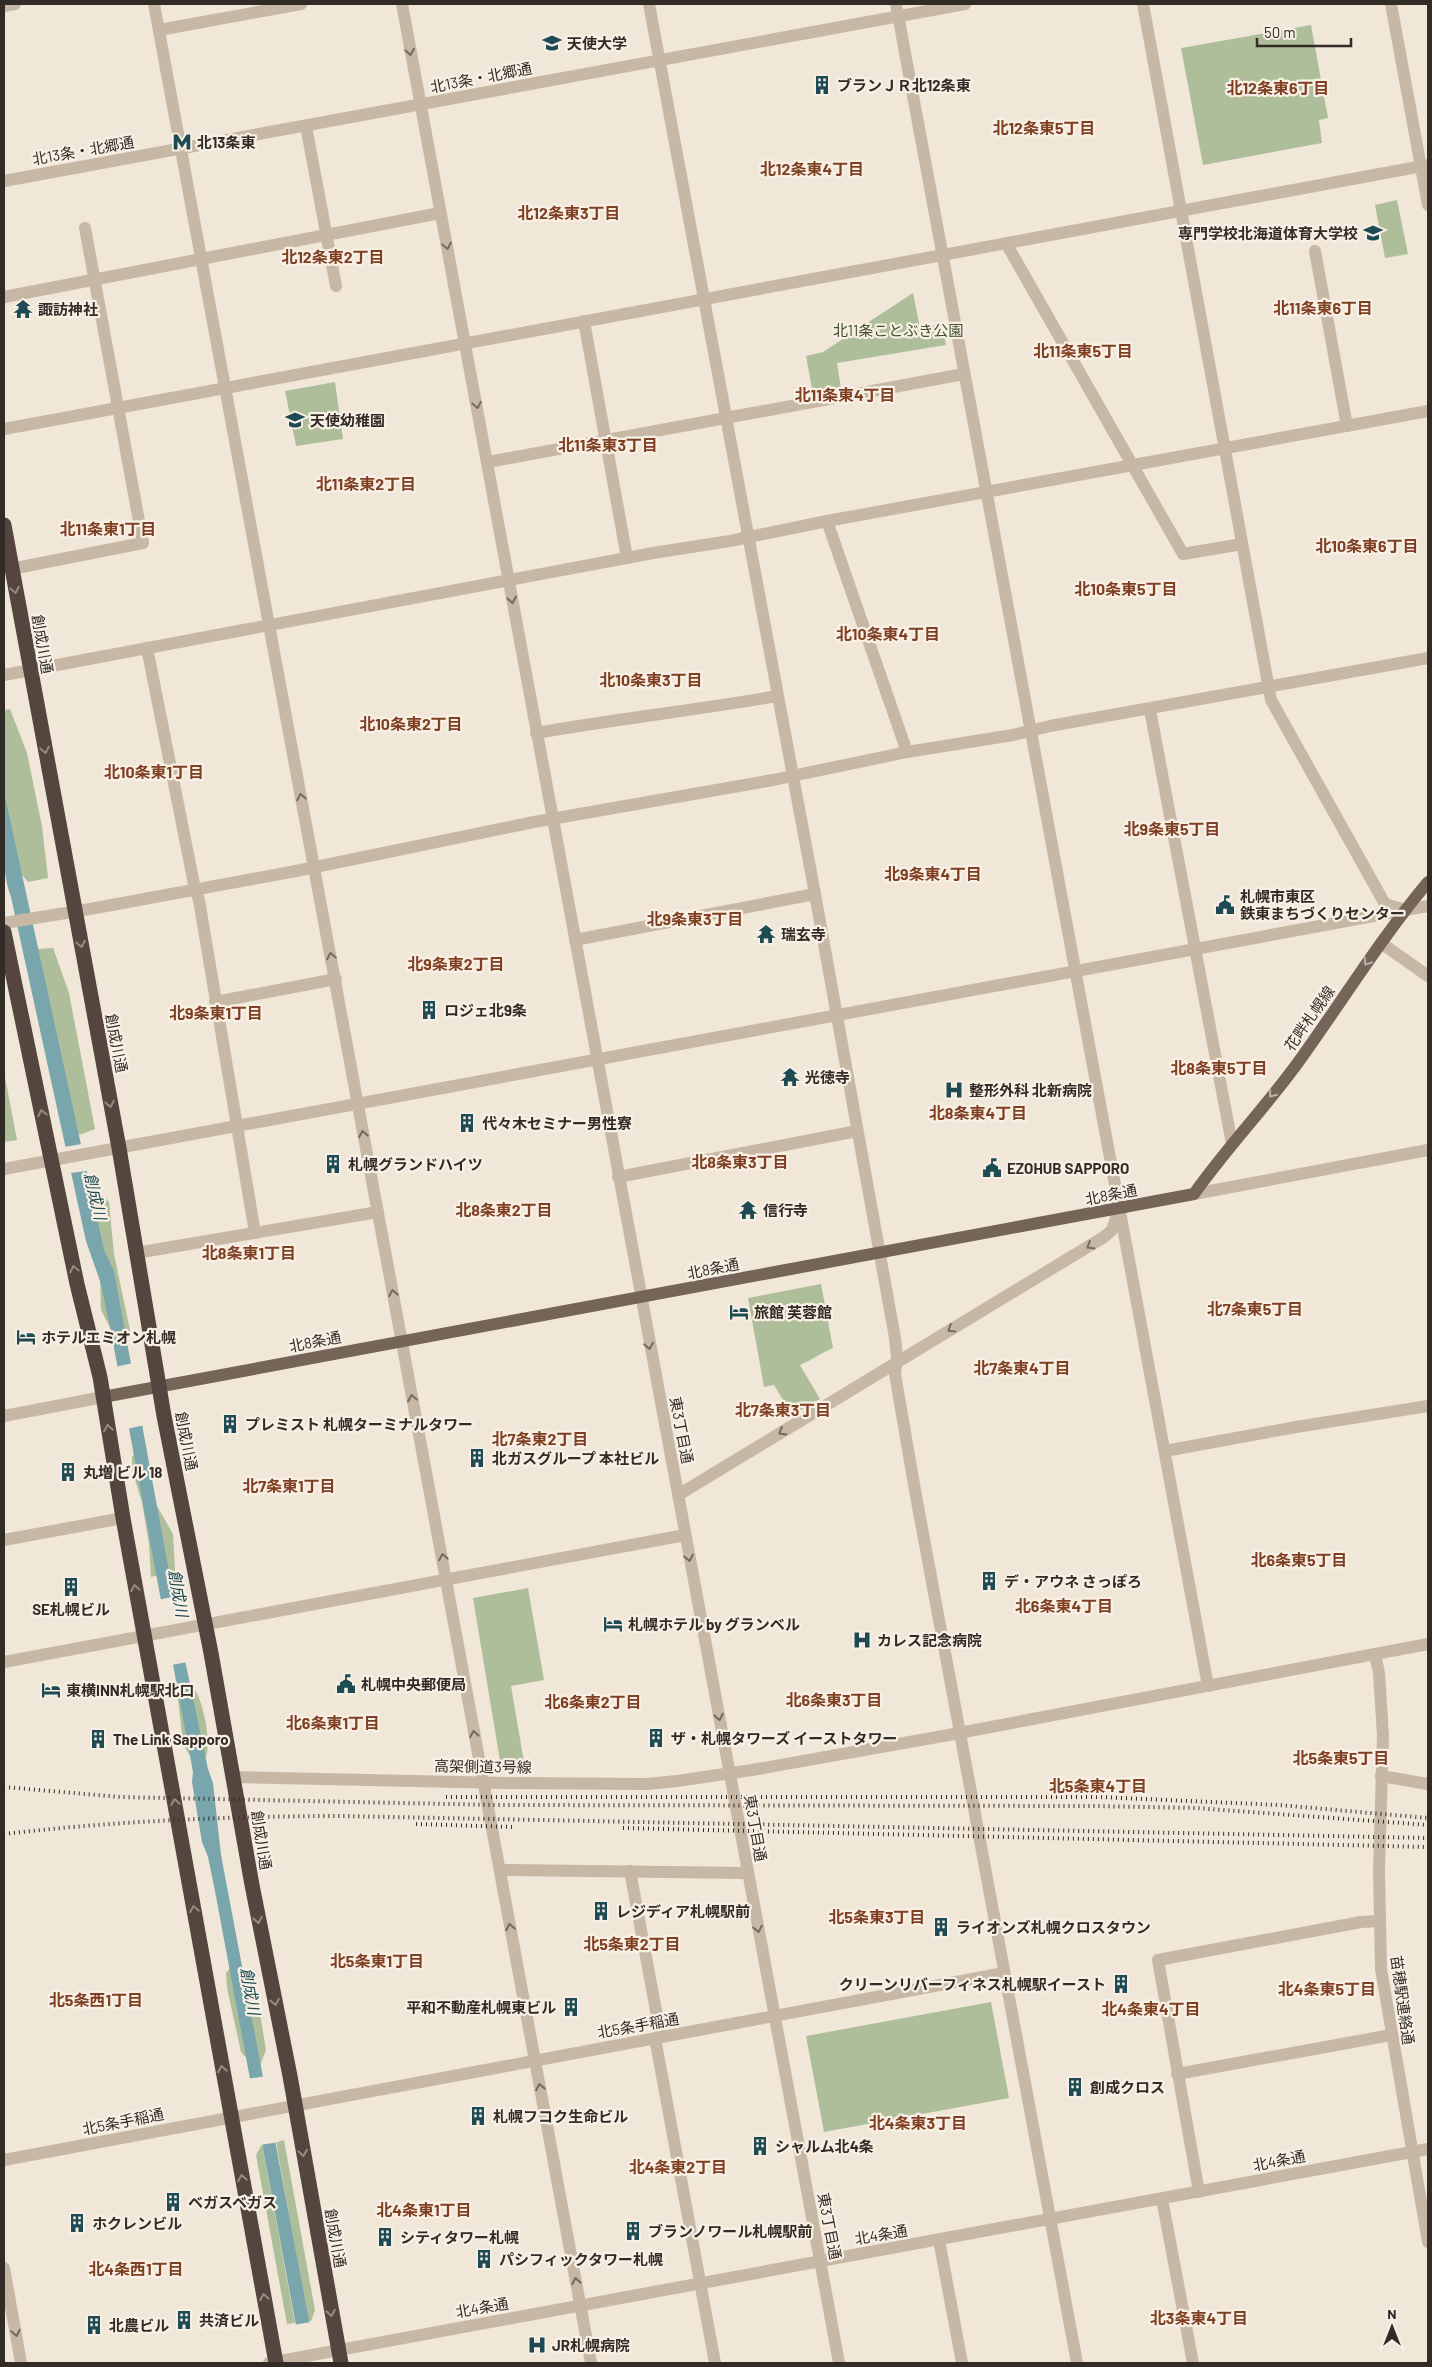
<svg xmlns="http://www.w3.org/2000/svg" width="1432" height="2367" viewBox="0 0 1432 2367" font-family="Barlow,'Noto Sans JP',sans-serif">
<style>
.green{fill:#afbe9a}
.water{fill:#79a6ac}
.pier{fill:#f0e7d9}
.lines{fill:none;stroke-linecap:round;stroke-linejoin:round}
.minor{stroke:#c7b7a5;stroke-width:12}
.major{stroke:#756458;stroke-width:12}
.highway{stroke:#54463e;stroke-width:15}
.rail{stroke:#332b26;stroke-width:4;stroke-dasharray:1 4;stroke-linecap:butt}
.oneway{stroke:#766a5f}
.oneway2{stroke:#968a81}
.oneway3{stroke:#bdb1a6}
.labels{text-anchor:middle;dominant-baseline:central;stroke-width:4.5;stroke-linejoin:round;paint-order:stroke}
.poi-label{font-size:15px;font-weight:bold;fill:#332b26;stroke:#f8f0e5;text-anchor:start}
.street-label{font-size:15px;fill:#332b26;stroke:#f8f0e5}
.park-label{font-size:15px;fill:#40502b;stroke:#f8f0e5}
.neighbourhood-label{font-size:16px;font-weight:bold;fill:#7f3f23;stroke:#f8f0e5}
.water-label{font-size:16px;font-style:italic;fill:#1e4b53;stroke:#f8f0e5}
</style>
<rect width="100%" height="100%" fill="#f0e7d9"/>
<!-- green -->
<g class="green">
<polygon points="1311,25 1328,118 1319,120 1322,143 1203,165 1181,48"/>
<polygon points="1397,200 1408,254 1385,258 1375,205"/>
<polygon points="913,293 920,328 942,324 946,345 837,363 841,389 813,394 806,356 823,352"/>
<polygon points="335,382 343,439 296,446 285,391"/>
<polygon points="10,709 27,753 42,826 48,878 28,882 6,856 4,845 4,710"/>
<polygon points="53,948 69,993 95,1129 79,1135 57,1096 37,949"/>
<polygon points="4,1072 17,1140 4,1142"/>
<polygon points="98,1190 109,1202 114,1254 131,1335 120,1347 101,1310 100,1277 86,1194"/>
<path d="M821,1284L833,1348C821,1353 812,1360 800,1365L820,1399L792,1415L774,1385L764,1387L748,1298Z"/>
<polygon points="138,1449 153,1499 173,1534 175,1571 151,1577 149,1544 142,1503 132,1469 132,1457"/>
<polygon points="528,1588 544,1680 511,1686 525,1768 501,1767 473,1598"/>
<path d="M193,1686C203,1701 210,1735 207,1753C206,1759 201,1765 199,1771L183,1744L178,1699Z"/>
<polygon points="232,1966 249,1974 259,2008 266,2050 258,2071 241,2052 227,1988 226,1973"/>
<polygon points="991,2002 1009,2098 824,2132 806,2036"/>
<polygon points="284,2140 315,2310 311,2321 308,2321 276,2142"/>
<polygon points="262,2144 295,2323 287,2324 256,2155"/>
</g>
<!-- water -->
<path class="water" d="M4,792L104,1250L114,1271L186,1665L208,1769L213,1783L221,1855L317,2363H303L215,1891L208,1857L202,1842L192,1782L193,1772L111,1332L101,1284L86,1241L11,897C0,870 4,823 4,792Z"/>
<!-- pier -->
<g class="pier">
<polygon points="82,1144 87,1171 70,1173 64,1147"/>
<polygon points="133,1363 145,1425 127,1429 115,1367"/>
<polygon points="176,1596 188,1662 171,1665 158,1600"/>
<polygon points="266,2076 279,2142 260,2145 247,2079"/>
<polygon points="311,2322 319,2363 300,2363 293,2325"/>
</g>
<g class="lines">
<!-- minor -->
<g class="minor">
<polyline points="154,4 591,2363"/>
<polyline points="402,4 839,2363"/>
<polyline points="649,4 815,894 895,1338 897,1356 895,1374 916,1496 1077,2363"/>
<polyline points="896,4 1208,1686"/>
<polyline points="1143,4 1271,700 1385,904 1402,909"/>
<polyline points="1391,4 1428,205"/>
<polyline points="4,6 15,4"/>
<polyline points="159,30 301,4"/>
<polyline points="306,126 336,286"/>
<polyline points="4,181 965,4"/>
<polyline points="1006,243 1183,554 1242,544"/>
<polyline points="1315,251 1347,426"/>
<polyline points="4,297 440,213"/>
<polyline points="584,321 627,558"/>
<polyline points="4,429 1428,165"/>
<polyline points="488,462 964,374"/>
<polyline points="827,521 907,752"/>
<polyline points="11,569 143,543 85,228"/>
<polyline points="147,648 195,889 199,900 255,1233"/>
<polyline points="4,675 653,553 730,541 827,521 1428,411"/>
<polyline points="1150,710 1232,1144"/>
<path d="M536,733C616,719 697,710 777,696"/>
<polyline points="4,923 90,909 296,871 534,822 773,780 907,752 1013,735 1050,726 1428,658"/>
<polyline points="575,940 815,894"/>
<polyline points="1381,943 1428,976"/>
<polyline points="215,1002 336,979"/>
<polyline points="4,1169 1428,906"/>
<polyline points="618,1177 857,1131"/>
<polyline points="1194,1194 1428,1150"/>
<polyline points="136,1253 378,1212"/>
<polyline points="4,1416 103,1397"/>
<polyline points="1165,1451 1296,1427 1428,1406"/>
<polyline points="678,1495 1104,1237 1112,1230 1118,1212"/>
<polyline points="4,1540 123,1518"/>
<polyline points="1375,1654 1379,1673 1383,1736 1379,1870 1381,1969 1428,2242"/>
<polyline points="4,1662 685,1535"/>
<polyline points="1381,1776 1428,1784"/>
<polyline points="234,1777 504,1783 647,1784 677,1781 752,1770 943,1736 1428,1644"/>
<polyline points="500,1870 747,1873"/>
<polyline points="630,1871 661,2037"/>
<polyline points="655,2038 715,2363"/>
<polyline points="1177,2074 1391,2035"/>
<polyline points="4,2160 1004,1973"/>
<polyline points="1199,2192 1158,1960 1361,1922 1379,1921"/>
<polyline points="1162,2199 1193,2363"/>
<polyline points="939,2240 962,2363"/>
<polyline points="4,2268 21,2363"/>
<polyline points="269,2363 1428,2149"/>
</g>
<!-- major -->
<path class="major" d="M103,1397L1194,1194C1227,1147 1268,1105 1302,1057C1344,998 1382,937 1428,882"/>
<!-- highway -->
<g class="highway">
<polyline points="4,525 119,1148 164,1416 211,1653 252,1885 290,2076 341,2363"/>
<polyline points="4,932 77,1284 100,1377 123,1518 276,2363"/>
</g>
<!-- rail -->
<g class="rail">
<polyline points="4,1787 120,1797 495,1805 1094,1806 1196,1808 1428,1825"/>
<polyline points="446,1797 1099,1797 1279,1805 1428,1818"/>
<polyline points="416,1824 513,1827"/>
<polyline points="623,1828 1428,1847"/>
<path d="M4,1834C116,1821 230,1816 343,1816L1428,1838"/>
</g>
</g>
<!-- one-way arrows -->
<defs><path id="oneway-chevron" d="M-2-3.5L2.5 0L-2 3.5" fill="none" stroke-width="1.6" stroke-linecap="round" stroke-linejoin="round" transform="scale(1.25)"/></defs>
<g class="oneway">
<use href="#oneway-chevron" transform="translate(410 52) rotate(80)"/>
<use href="#oneway-chevron" transform="translate(447 246) rotate(79)"/>
<use href="#oneway-chevron" transform="translate(477 405) rotate(79)"/>
<use href="#oneway-chevron" transform="translate(512 600) rotate(80)"/>
<use href="#oneway-chevron" transform="translate(301 797) rotate(-101)"/>
<use href="#oneway-chevron" transform="translate(331 956) rotate(-101)"/>
<use href="#oneway-chevron" transform="translate(363 1134) rotate(-101)"/>
<use href="#oneway-chevron" transform="translate(1090 1246) rotate(149)"/>
<use href="#oneway-chevron" transform="translate(393 1293) rotate(-100)"/>
<use href="#oneway-chevron" transform="translate(951 1329) rotate(148)"/>
<use href="#oneway-chevron" transform="translate(649 1346) rotate(79)"/>
<use href="#oneway-chevron" transform="translate(412 1398) rotate(-101)"/>
<use href="#oneway-chevron" transform="translate(782 1432) rotate(149)"/>
<use href="#oneway-chevron" transform="translate(443 1557) rotate(-100)"/>
<use href="#oneway-chevron" transform="translate(689 1558) rotate(79)"/>
<use href="#oneway-chevron" transform="translate(719 1717) rotate(79)"/>
<use href="#oneway-chevron" transform="translate(474 1734) rotate(-100)"/>
<use href="#oneway-chevron" transform="translate(510 1927) rotate(-101)"/>
<use href="#oneway-chevron" transform="translate(758 1929) rotate(79)"/>
<use href="#oneway-chevron" transform="translate(540 2087) rotate(-100)"/>
<use href="#oneway-chevron" transform="translate(576 2281) rotate(-100)"/>
<use href="#oneway-chevron" transform="translate(16 2333) rotate(80)"/>
</g>
<g class="oneway2">
<use href="#oneway-chevron" transform="translate(15 590) rotate(79)"/>
<use href="#oneway-chevron" transform="translate(45 750) rotate(79)"/>
<use href="#oneway-chevron" transform="translate(81 944) rotate(79)"/>
<use href="#oneway-chevron" transform="translate(110 1104) rotate(79)"/>
<use href="#oneway-chevron" transform="translate(42 1113) rotate(-102)"/>
<use href="#oneway-chevron" transform="translate(74 1269) rotate(-102)"/>
<use href="#oneway-chevron" transform="translate(108 1428) rotate(-99)"/>
<use href="#oneway-chevron" transform="translate(135 1588) rotate(-100)"/>
<use href="#oneway-chevron" transform="translate(175 1802) rotate(-100)"/>
<use href="#oneway-chevron" transform="translate(194 1909) rotate(-100)"/>
<use href="#oneway-chevron" transform="translate(258 1920) rotate(79)"/>
<use href="#oneway-chevron" transform="translate(275 2002) rotate(79)"/>
<use href="#oneway-chevron" transform="translate(222 2069) rotate(-100)"/>
<use href="#oneway-chevron" transform="translate(303 2153) rotate(80)"/>
<use href="#oneway-chevron" transform="translate(242 2178) rotate(-100)"/>
<use href="#oneway-chevron" transform="translate(264 2297) rotate(-100)"/>
<use href="#oneway-chevron" transform="translate(331 2313) rotate(80)"/>
</g>
<g class="oneway3">
<use href="#oneway-chevron" transform="translate(1367 962) rotate(124)"/>
<use href="#oneway-chevron" transform="translate(1272 1094) rotate(129)"/>
</g>
<!-- icons -->
<defs>
<g id="university-bare" transform="scale(1.5)"><path d="M0-5L7-2L0 1L-7-2ZM-4 1L0 2.5L4 1V4Q0 6-4 4Z" fill="#1e4b53" stroke="#f8f0e5" stroke-width="2.5" paint-order="stroke"/></g>
<g id="building-bare" transform="scale(1.5)"><path d="M-4-6H4V6H1V3H-1V6H-4ZM-2.5-4.3h1.7v1.8h-1.7ZM.8-4.3h1.7v1.8H.8ZM-2.5-1h1.7V.8h-1.7ZM.8-1h1.7V.8H.8Z" fill="#1e4b53" stroke="#f8f0e5" stroke-width="2.5" paint-order="stroke"/></g>
<g id="metro-bare" transform="scale(1.5)"><path d="M-5.5 5V-5H-3L0 0L3-5H5.5V5H3V-.5L0 4L-3-.5V5Z" fill="#1e4b53" stroke="#f8f0e5" stroke-width="2.5" paint-order="stroke"/></g>
<g id="temple-bare" transform="scale(1.5)"><path d="M0-6L5-2H3V0L6.5 2.5H4V6H1.5V3h-3V6H-4V2.5H-6.5L-3 0V-2H-5Z" fill="#1e4b53" stroke="#f8f0e5" stroke-width="2.5" paint-order="stroke"/></g>
<g id="school-bare" transform="scale(1.5)"><path d="M0-5L7-2L0 1L-7-2ZM-4 1L0 2.5L4 1V4Q0 6-4 4Z" fill="#1e4b53" stroke="#f8f0e5" stroke-width="2.5" paint-order="stroke"/></g>
<g id="civic-bare" transform="scale(1.5)"><path d="M-.6-6.5H3V-4.5H.6V-3L4-1V1h2V6H-6V1h2V-1L-.6-3ZM-1.2 2.5V6h2.4V2.5Z" fill="#1e4b53" stroke="#f8f0e5" stroke-width="2.5" paint-order="stroke"/></g>
<g id="hospital-bare" transform="scale(1.5)"><path d="M-5-5h3v3.5h4V-5h3V5h-3V1.5h-4V5h-3Z" fill="#1e4b53" stroke="#f8f0e5" stroke-width="2.5" paint-order="stroke"/></g>
<g id="hotel-bare" transform="scale(1.5)"><path d="M-6-4.5h1.5V1H6V5H4.5V3h-9V5H-6ZM-4 0a1.8 1.8 0 1 1 3.6 0ZM.5 0V-2.5h3Q6-2.5 6 0Z" fill="#1e4b53" stroke="#f8f0e5" stroke-width="2.5" paint-order="stroke"/></g>
</defs>
<g fill-rule="evenodd">
<use href="#university-bare" x="552" y="43"/>
<use href="#building-bare" x="822" y="85"/>
<use href="#metro-bare" x="182" y="142"/>
<use href="#university-bare" x="1373" y="233"/>
<use href="#temple-bare" x="23" y="309"/>
<use href="#school-bare" x="295" y="420"/>
<use href="#civic-bare" x="1225" y="905"/>
<use href="#temple-bare" x="766" y="934"/>
<use href="#building-bare" x="429" y="1010"/>
<use href="#temple-bare" x="790" y="1077"/>
<use href="#hospital-bare" x="954" y="1090"/>
<use href="#building-bare" x="467" y="1123"/>
<use href="#building-bare" x="333" y="1164"/>
<use href="#civic-bare" x="992" y="1168"/>
<use href="#temple-bare" x="748" y="1210"/>
<use href="#hotel-bare" x="739" y="1312"/>
<use href="#hotel-bare" x="26" y="1337"/>
<use href="#building-bare" x="230" y="1424"/>
<use href="#building-bare" x="477" y="1458"/>
<use href="#building-bare" x="68" y="1472"/>
<use href="#building-bare" x="989" y="1581"/>
<use href="#building-bare" x="71" y="1587"/>
<use href="#hotel-bare" x="613" y="1624"/>
<use href="#hospital-bare" x="862" y="1640"/>
<use href="#civic-bare" x="346" y="1684"/>
<use href="#hotel-bare" x="51" y="1690"/>
<use href="#building-bare" x="656" y="1738"/>
<use href="#building-bare" x="98" y="1739"/>
<use href="#building-bare" x="601" y="1911"/>
<use href="#building-bare" x="941" y="1927"/>
<use href="#building-bare" x="1121" y="1984"/>
<use href="#building-bare" x="571" y="2007"/>
<use href="#building-bare" x="1075" y="2087"/>
<use href="#building-bare" x="478" y="2116"/>
<use href="#building-bare" x="760" y="2146"/>
<use href="#building-bare" x="173" y="2202"/>
<use href="#building-bare" x="77" y="2223"/>
<use href="#building-bare" x="633" y="2231"/>
<use href="#building-bare" x="385" y="2237"/>
<use href="#building-bare" x="484" y="2259"/>
<use href="#building-bare" x="184" y="2320"/>
<use href="#building-bare" x="94" y="2325"/>
<use href="#hospital-bare" x="537" y="2345"/>
</g>
<g class="labels">
<!-- poi labels -->
<g class="poi-label">
<text x="567" y="43">天使大学</text>
<text x="837" y="85">ブランＪＲ北12条東</text>
<text x="197" y="142">北13条東</text>
<text x="1358" y="233" text-anchor="end">専門学校北海道体育大学校</text>
<text x="38" y="309">諏訪神社</text>
<text x="310" y="420">天使幼稚園</text>
<text x="1240" y="896">札幌市東区<tspan x="1240" dy="17">鉄東まちづくりセンター</tspan></text>
<text x="781" y="934">瑞玄寺</text>
<text x="444" y="1010">ロジェ北9条</text>
<text x="805" y="1077">光徳寺</text>
<text x="969" y="1090">整形外科 北新病院</text>
<text x="482" y="1123">代々木セミナー男性寮</text>
<text x="348" y="1164">札幌グランドハイツ</text>
<text x="1007" y="1168">EZOHUB SAPPORO</text>
<text x="763" y="1210">信行寺</text>
<text x="754" y="1312">旅館 芙蓉館</text>
<text x="41" y="1337">ホテルエミオン札幌</text>
<text x="245" y="1424">プレミスト 札幌ターミナルタワー</text>
<text x="492" y="1458">北ガスグループ 本社ビル</text>
<text x="83" y="1472">丸増 ビル 18</text>
<text x="1004" y="1581">デ・アウネ さっぽろ</text>
<text x="71" y="1609" text-anchor="middle">SE札幌ビル</text>
<text x="628" y="1624">札幌ホテル by グランベル</text>
<text x="877" y="1640">カレス記念病院</text>
<text x="361" y="1684">札幌中央郵便局</text>
<text x="66" y="1690">東横INN札幌駅北口</text>
<text x="671" y="1738">ザ・札幌タワーズ イーストタワー</text>
<text x="113" y="1739">The Link Sapporo</text>
<text x="616" y="1911">レジディア札幌駅前</text>
<text x="956" y="1927">ライオンズ札幌クロスタウン</text>
<text x="1106" y="1984" text-anchor="end">クリーンリバーフィネス札幌駅イースト</text>
<text x="556" y="2007" text-anchor="end">平和不動産札幌東ビル</text>
<text x="1090" y="2087">創成クロス</text>
<text x="493" y="2116">札幌フコク生命ビル</text>
<text x="775" y="2146">シャルム北4条</text>
<text x="188" y="2202">ベガスベガス</text>
<text x="92" y="2223">ホクレンビル</text>
<text x="648" y="2231">ブランノワール札幌駅前</text>
<text x="400" y="2237">シティタワー札幌</text>
<text x="499" y="2259">パシフィックタワー札幌</text>
<text x="199" y="2320">共済ビル</text>
<text x="109" y="2325">北農ビル</text>
<text x="552" y="2345">JR札幌病院</text>
</g>
<!-- street labels -->
<g class="street-label">
<text transform="translate(481 77) rotate(-11)">北13条・北郷通</text>
<text transform="translate(83 150) rotate(-10)">北13条・北郷通</text>
<text transform="translate(43 644) rotate(80)">創成川通</text>
<text transform="translate(1309 1018) rotate(-55)">花畔札幌線</text>
<text transform="translate(117 1043) rotate(79)">創成川通</text>
<text transform="translate(1111 1194) rotate(-11)">北8条通</text>
<text transform="translate(713 1268) rotate(-11)">北8条通</text>
<text transform="translate(315 1341) rotate(-11)">北8条通</text>
<text transform="translate(682 1430) rotate(79)">東3丁目通</text>
<text transform="translate(187 1441) rotate(79)">創成川通</text>
<text transform="translate(483 1766) rotate(1)">高架側道3号線</text>
<text transform="translate(756 1828) rotate(80)">東3丁目通</text>
<text transform="translate(262 1840) rotate(81)">創成川通</text>
<text transform="translate(1403 2000) rotate(82)">苗穂駅連絡通</text>
<text transform="translate(638 2025) rotate(-10)">北5条手稲通</text>
<text transform="translate(123 2121) rotate(-11)">北5条手稲通</text>
<text transform="translate(1279 2160) rotate(-11)">北4条通</text>
<text transform="translate(830 2226) rotate(79)">東3丁目通</text>
<text transform="translate(881 2234) rotate(-10)">北4条通</text>
<text transform="translate(336 2238) rotate(80)">創成川通</text>
<text transform="translate(482 2307) rotate(-10)">北4条通</text>
</g>
<!-- park labels -->
<g class="park-label">
<text x="898" y="330">北11条ことぶき公園</text>
</g>
<!-- neighbourhood labels -->
<g class="neighbourhood-label">
<text x="1278" y="87">北12条東6丁目</text>
<text x="1044" y="127">北12条東5丁目</text>
<text x="812" y="168">北12条東4丁目</text>
<text x="569" y="212">北12条東3丁目</text>
<text x="333" y="256">北12条東2丁目</text>
<text x="1323" y="307">北11条東6丁目</text>
<text x="1083" y="350">北11条東5丁目</text>
<text x="845" y="394">北11条東4丁目</text>
<text x="608" y="444">北11条東3丁目</text>
<text x="366" y="483">北11条東2丁目</text>
<text x="108" y="528">北11条東1丁目</text>
<text x="1367" y="545">北10条東6丁目</text>
<text x="1126" y="588">北10条東5丁目</text>
<text x="888" y="633">北10条東4丁目</text>
<text x="651" y="679">北10条東3丁目</text>
<text x="411" y="723">北10条東2丁目</text>
<text x="154" y="771">北10条東1丁目</text>
<text x="1172" y="828">北9条東5丁目</text>
<text x="933" y="873">北9条東4丁目</text>
<text x="695" y="918">北9条東3丁目</text>
<text x="456" y="963">北9条東2丁目</text>
<text x="216" y="1012">北9条東1丁目</text>
<text x="1219" y="1067">北8条東5丁目</text>
<text x="978" y="1112">北8条東4丁目</text>
<text x="740" y="1161">北8条東3丁目</text>
<text x="504" y="1209">北8条東2丁目</text>
<text x="249" y="1252">北8条東1丁目</text>
<text x="1255" y="1308">北7条東5丁目</text>
<text x="1022" y="1367">北7条東4丁目</text>
<text x="783" y="1409">北7条東3丁目</text>
<text x="540" y="1438">北7条東2丁目</text>
<text x="289" y="1485">北7条東1丁目</text>
<text x="1299" y="1559">北6条東5丁目</text>
<text x="1064" y="1605">北6条東4丁目</text>
<text x="834" y="1699">北6条東3丁目</text>
<text x="593" y="1701">北6条東2丁目</text>
<text x="333" y="1722">北6条東1丁目</text>
<text x="1341" y="1757">北5条東5丁目</text>
<text x="1098" y="1785">北5条東4丁目</text>
<text x="877" y="1916">北5条東3丁目</text>
<text x="632" y="1943">北5条東2丁目</text>
<text x="377" y="1960">北5条東1丁目</text>
<text x="1327" y="1988">北4条東5丁目</text>
<text x="96" y="1999">北5条西1丁目</text>
<text x="1151" y="2008">北4条東4丁目</text>
<text x="918" y="2122">北4条東3丁目</text>
<text x="678" y="2166">北4条東2丁目</text>
<text x="424" y="2209">北4条東1丁目</text>
<text x="136" y="2268">北4条西1丁目</text>
<text x="1199" y="2317">北3条東4丁目</text>
</g>
<!-- water labels -->
<g class="water-label">
<text transform="translate(96 1196) rotate(77)">創成川</text>
<text transform="translate(179 1593) rotate(80)">創成川</text>
<text transform="translate(251 1991) rotate(80)">創成川</text>
</g>
</g>
<!-- border -->
<rect width="1432" height="2367" fill="none" stroke="#332b26" stroke-width="10"/>
<!-- north arrow -->
<g transform="translate(1392 2327)" stroke="#f8f0e5" stroke-width="4" paint-order="stroke">
<path d="M0-4L9 19L0 12L-9 19Z" fill="#332b26"/>
<text y="-8" font-size="14" font-weight="bold" text-anchor="middle" fill="#332b26">N</text>
</g>
<!-- scale -->
<path d="M1257 38v8h94v-8" fill="none" stroke="#332b26" stroke-width="2.5"/>
<text x="1264" y="38" font-size="15" fill="#332b26" stroke="#f8f0e5" stroke-width="4" paint-order="stroke">50 m</text>
</svg>
